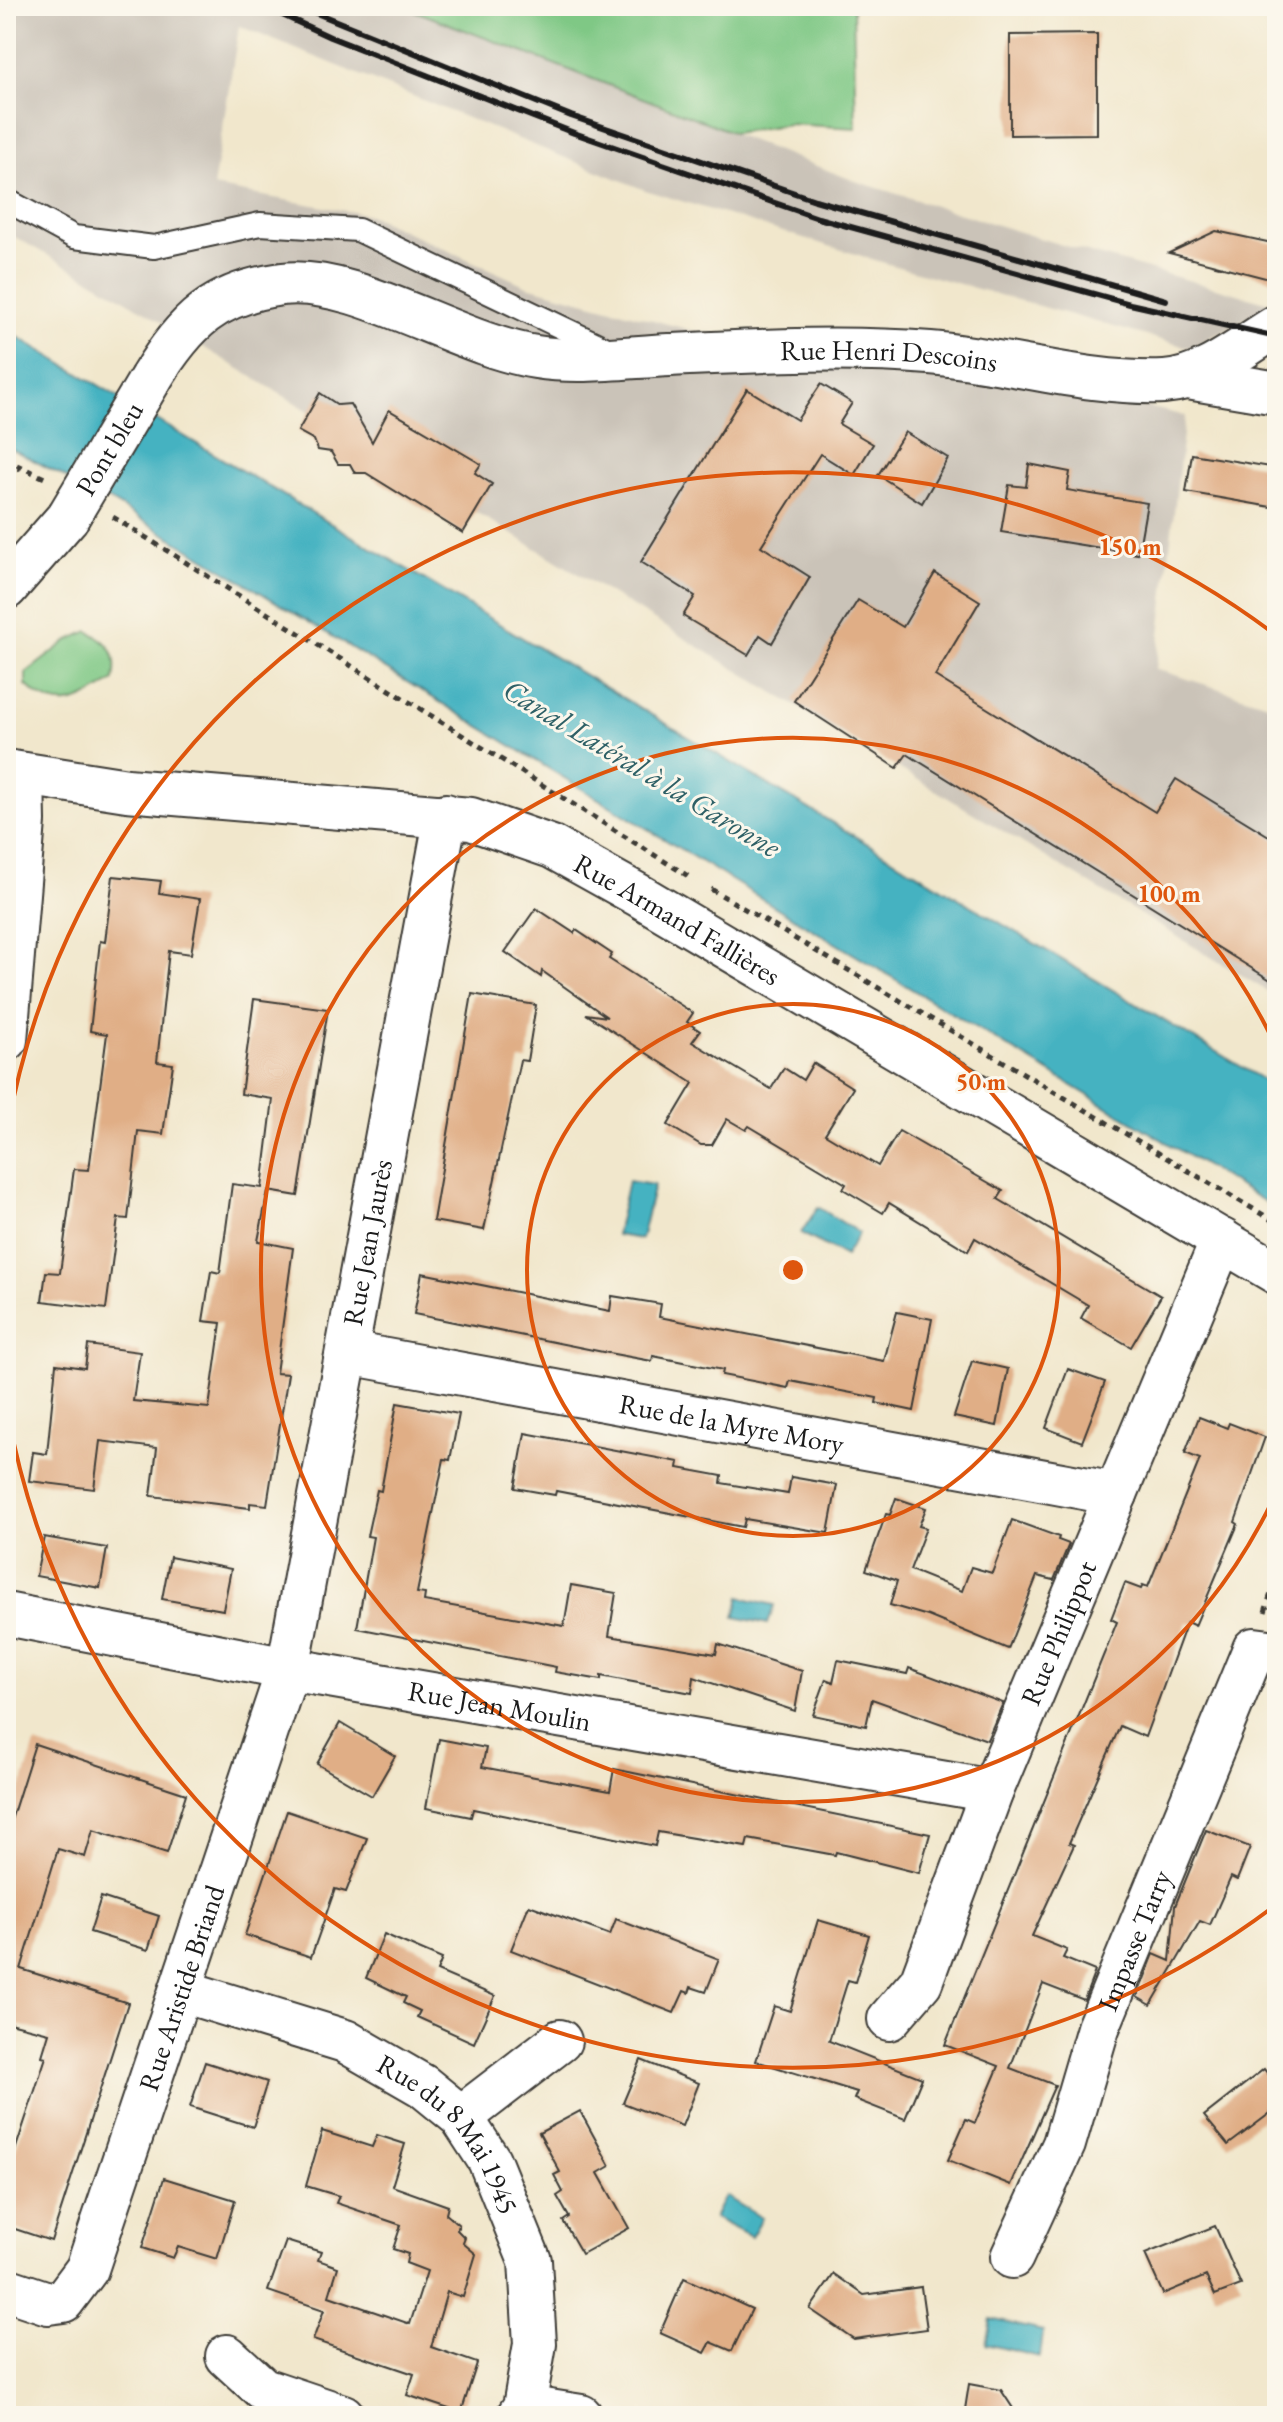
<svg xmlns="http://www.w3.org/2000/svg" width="1283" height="2422" viewBox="0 0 1283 2422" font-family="'EB Garamond',serif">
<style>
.industrial{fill:#cac3b8}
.green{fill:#7fc885;stroke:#4e7250;stroke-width:2}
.water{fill:#45b2c1;stroke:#30676e;stroke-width:2}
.building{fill:#e0ae86}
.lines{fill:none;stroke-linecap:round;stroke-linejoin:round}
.lane-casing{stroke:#3c3a36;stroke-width:26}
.street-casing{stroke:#3c3a36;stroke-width:46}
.path{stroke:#3c3a36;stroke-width:5;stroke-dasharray:6 6;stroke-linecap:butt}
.lane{stroke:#fff;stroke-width:22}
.street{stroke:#fff;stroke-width:42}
.rail{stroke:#1c1c1c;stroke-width:6}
.street-bridge-casing{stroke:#3c3a36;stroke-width:46;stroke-linecap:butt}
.street-bridge{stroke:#fff;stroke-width:42}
.ring{fill:none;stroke:#de560d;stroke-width:4}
.labels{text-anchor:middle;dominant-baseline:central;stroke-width:6;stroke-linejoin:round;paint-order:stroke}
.street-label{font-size:28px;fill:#1c1c1c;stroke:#fbf7ec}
.water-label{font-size:30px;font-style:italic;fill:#2e6066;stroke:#fbf7ec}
.centre{fill:#de560d;stroke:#fbf7ec;stroke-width:4}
.ring-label{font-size:24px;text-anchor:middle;font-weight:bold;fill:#de560d;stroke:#fbf7ec;stroke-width:6;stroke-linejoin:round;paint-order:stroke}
</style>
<rect width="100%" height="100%" fill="#fbf7ec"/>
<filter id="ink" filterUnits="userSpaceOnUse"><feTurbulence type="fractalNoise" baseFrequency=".0125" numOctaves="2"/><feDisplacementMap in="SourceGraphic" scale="16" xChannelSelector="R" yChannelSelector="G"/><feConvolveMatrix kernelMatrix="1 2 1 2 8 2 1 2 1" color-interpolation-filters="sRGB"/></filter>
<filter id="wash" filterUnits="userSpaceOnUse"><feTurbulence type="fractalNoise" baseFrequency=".006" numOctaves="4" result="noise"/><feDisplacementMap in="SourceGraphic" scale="32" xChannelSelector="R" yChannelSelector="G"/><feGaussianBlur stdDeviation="1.8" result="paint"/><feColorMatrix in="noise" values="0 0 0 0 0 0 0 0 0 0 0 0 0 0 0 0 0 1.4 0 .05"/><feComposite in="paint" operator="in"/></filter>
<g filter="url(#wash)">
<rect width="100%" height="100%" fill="#f1e7cc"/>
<!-- industrial -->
<polygon class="industrial" points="6,6 402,6 855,181 1055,243 1273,304 1190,348 895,266 645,190 239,26 213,187 369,215 527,286 690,330 982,366 1185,416 1156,669 1277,707 1277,997 99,284 6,232"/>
<!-- green -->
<g class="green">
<polygon points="402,6 853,6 856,128 788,124 734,133"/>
<path d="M88,631C111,643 119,654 114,680C80,703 59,716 26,685V673L67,641Z"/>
</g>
<!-- water -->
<g class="water">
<polygon points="6,330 1277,1088 1277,1209 772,905 111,501 6,446"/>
<polygon points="628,1181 654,1185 641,1239 616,1235"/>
<polygon points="818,1207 859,1233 845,1256 801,1233"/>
<polygon points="740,1597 774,1605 768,1624 735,1617"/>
<polygon points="725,2196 762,2218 751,2237 714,2218"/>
<polygon points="991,2319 1043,2331 1040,2357 986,2344"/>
</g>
<g id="blocks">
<!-- building -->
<g class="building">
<polygon points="1097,34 1097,134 1010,135 1010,35"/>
<polygon points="1216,231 1277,244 1277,281 1169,253"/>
<polygon points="821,384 852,403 839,424 873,444 854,475 820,454 761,546 810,577 772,643 760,635 748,655 683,616 695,596 641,562 747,389 797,420"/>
<polygon points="320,393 338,405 350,404 372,442 389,410 481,464 475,473 492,484 463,533 366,473 355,473 350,464 338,464 331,452 318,450 314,440 298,431"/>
<polygon points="905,432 948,458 922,503 878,475"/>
<polygon points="1192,454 1277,468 1277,508 1186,492"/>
<polygon points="1029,464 1070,472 1067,490 1147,503 1138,554 1001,532 1009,485 1026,487"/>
<polygon points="935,573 980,601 935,676 1155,812 1176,779 1277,841 1277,984 907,754 897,768 794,701 858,600 903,627"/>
<polygon points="113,876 161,881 159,893 200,899 191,954 169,951 157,1062 173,1064 163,1134 138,1131 128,1219 118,1218 106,1309 42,1301 46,1272 60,1273 74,1169 89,1170 107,1034 90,1031 100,941 105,942"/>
<polygon points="536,908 574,933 576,930 612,954 609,959 693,1013 687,1022 700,1031 692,1042 771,1089 784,1068 803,1080 813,1063 853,1088 825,1134 878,1166 899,1131 1003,1191 998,1199 1161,1296 1131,1347 1081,1318 1088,1305 975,1238 968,1251 889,1203 883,1213 843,1189 846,1184 749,1126 746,1130 727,1119 712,1145 701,1145 668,1125 693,1083 586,1014 607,1017 542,971 541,977 505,952"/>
<polygon points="472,994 536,1005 527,1061 520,1060 484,1230 433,1221"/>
<polygon points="254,999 328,1009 298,1196 268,1191 258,1241 293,1248 276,1373 288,1374 267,1505 250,1503 250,1508 151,1496 157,1448 100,1441 94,1489 29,1481 33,1452 47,1454 56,1364 85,1368 88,1345 140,1352 133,1401 209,1408 221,1323 203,1321 211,1271 220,1273 232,1184 262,1188 273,1099 241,1094"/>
<polygon points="422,1273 610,1311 612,1296 661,1304 659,1317 884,1361 897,1312 932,1319 914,1411 876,1403 877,1398 790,1381 788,1388 722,1375 723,1370 653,1356 652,1361 603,1352 414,1314"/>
<polygon points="972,1361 1008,1369 997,1426 954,1417"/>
<polygon points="1068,1369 1105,1382 1082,1442 1046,1428"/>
<polygon points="397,1403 459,1414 450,1460 444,1459 417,1593 425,1594 424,1601 564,1626 571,1585 616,1593 609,1636 716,1654 718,1644 802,1671 795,1711 694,1677 692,1693 601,1676 601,1680 555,1672 556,1667 357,1628 373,1537 367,1536 377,1490 381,1491"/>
<polygon points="1199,1417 1227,1428 1229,1423 1265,1437 1235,1522 1238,1524 1195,1626 1187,1622 1145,1737 1120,1726 1069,1843 1074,1845 1032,1936 1067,1950 1063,1958 1095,1971 1084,2000 1043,1984 1010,2068 1055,2085 1011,2185 948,2160 966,2119 975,2123 999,2066 945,2045 1117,1622 1111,1619 1125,1583 1141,1589 1143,1585 1148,1587 1200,1459 1185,1453"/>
<polygon points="525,1433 679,1462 678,1468 722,1476 721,1483 788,1494 791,1477 837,1485 828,1533 745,1519 743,1527 556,1491 555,1495 515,1488"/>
<polygon points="896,1498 926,1508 919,1526 926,1528 910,1570 962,1591 971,1567 992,1573 1012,1520 1059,1537 1058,1540 1069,1544 1054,1580 1037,1576 1008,1649 928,1616 890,1605 897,1581 866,1570 886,1514 890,1515"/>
<polygon points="44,1537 107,1548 100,1588 36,1576"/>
<polygon points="170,1557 231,1569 223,1610 162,1599"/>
<polygon points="838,1660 907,1674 909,1668 1003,1703 987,1740 872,1699 866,1726 813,1715 826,1679 833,1682"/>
<polygon points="340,1723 395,1756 372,1796 317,1764"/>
<polygon points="439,1739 486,1748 482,1767 610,1791 614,1769 930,1834 919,1873 836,1852 835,1855 748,1839 746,1847 658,1832 655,1846 473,1809 471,1817 426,1808"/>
<polygon points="35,1744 186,1794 167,1853 93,1830 85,1857 58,1849 21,1969 128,2003 51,2241 6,2226 6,2178 46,2057 42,2056 49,2033 6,2022 6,1836"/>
<polygon points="287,1811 367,1838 346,1892 335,1889 311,1957 245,1935"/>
<polygon points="1206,1830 1250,1847 1237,1880 1231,1877 1210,1925 1200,1921 1151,2005 1137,1997 1154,1954 1170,1961 1175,1906"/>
<polygon points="101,1897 159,1916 148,1950 90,1932"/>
<polygon points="529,1905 610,1935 616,1919 719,1959 706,1992 691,1987 689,1993 684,1991 674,2013 511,1950"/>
<polygon points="818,1920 869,1935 855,1982 848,1980 829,2041 922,2078 905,2119 854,2099 857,2092 756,2061 774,2006 790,2011"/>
<polygon points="384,1934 442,1959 437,1971 495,1996 474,2043 417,2017 420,2011 403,2003 406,1997 366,1978"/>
<polygon points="641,2060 699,2083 682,2126 623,2103"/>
<polygon points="205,2062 267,2082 253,2127 190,2107"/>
<polygon points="1264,2069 1277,2086 1277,2108 1228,2145 1204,2116"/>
<polygon points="580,2111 610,2166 598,2173 629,2228 582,2254 563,2221 569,2217 557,2196 563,2192 554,2175 560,2172 539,2133"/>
<polygon points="322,2131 372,2147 377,2135 405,2144 392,2186 448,2206 446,2214 459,2225 457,2230 465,2238 463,2243 476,2254 463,2297 447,2292 431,2347 477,2363 461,2413 407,2395 414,2374 313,2340 324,2310 268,2291 286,2241 321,2252 318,2260 338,2267 329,2296 410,2324 427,2271 406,2263 408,2254 393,2249 401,2225 336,2203 339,2196 306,2186"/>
<polygon points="164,2178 235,2200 217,2259 178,2247 173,2258 142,2248"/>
<polygon points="1215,2226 1241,2285 1215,2295 1206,2276 1163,2294 1145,2254"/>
<polygon points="834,2274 864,2295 921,2287 927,2329 854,2339 810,2309"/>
<polygon points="684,2278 752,2309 732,2351 711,2342 705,2353 660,2333"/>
<polygon points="969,2384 1001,2390 1018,2416 964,2416"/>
</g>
</g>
</g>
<g filter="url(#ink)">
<use href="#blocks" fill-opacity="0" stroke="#3c3a36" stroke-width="2"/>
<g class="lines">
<!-- lane casing -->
<g class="lane-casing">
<polyline id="lane" points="6,200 74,237 154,247 260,224 358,230 613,352"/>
</g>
<!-- street casing -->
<g class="street-casing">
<g id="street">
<path id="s1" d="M151,378C186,321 215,293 282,284C356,275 457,345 536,357C579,364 627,357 670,355C756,351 843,346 930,353C1007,359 1086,385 1164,382C1204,380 1243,346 1277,326"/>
<polyline points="1188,378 1277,393"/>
<polyline points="6,588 68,517"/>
<path id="s2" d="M6,771L127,790L471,819L552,847L640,896L1277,1273"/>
<polyline points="6,1040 24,821 23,774"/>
<path id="s3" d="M348,1353L1116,1494"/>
<path id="s4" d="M6,1614L288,1669L992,1791"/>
<path id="s5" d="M182,1991L345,2041L423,2086L461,2117L489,2160L530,2261L535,2344L524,2407L518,2416"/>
<path id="s6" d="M889,2019L921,1982L992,1791L1222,1240"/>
<polyline points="461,2117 560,2041"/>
<path id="s7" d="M1012,2257L1064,2144L1098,2028L1254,1649L1277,1652"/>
<path id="s8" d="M6,2289L48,2303L63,2301L87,2269L288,1669L446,815"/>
<polyline points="227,2356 263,2389 343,2416"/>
<polyline points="524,2407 581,2416"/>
</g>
</g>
<!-- path -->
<g class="path">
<polyline points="6,460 49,480"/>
<polyline points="6,473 20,468"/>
<polyline points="113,517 688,876"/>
<polyline points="711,889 1277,1223"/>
<polyline points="1265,1612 1277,1575"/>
</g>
<!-- lane -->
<use href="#lane" class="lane"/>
<!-- street -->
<use href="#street" class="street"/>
<!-- rail -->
<g class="rail">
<polyline points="263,6 330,37 574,133 818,218 1130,304 1277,337"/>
<polyline points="299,6 571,116 815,200 1166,300"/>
</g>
<!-- street-bridge casing -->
<g class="street-bridge-casing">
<g id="street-bridge">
<path id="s9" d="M68,517L151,378"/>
</g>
</g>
<!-- street-bridge -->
<use href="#street-bridge" class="street-bridge"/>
</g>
</g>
<!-- distance rings -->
<g class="ring">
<circle cx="793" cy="1270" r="266"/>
<path d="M1275 1495A532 532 0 1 1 1275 1045"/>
<path d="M1273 1907A798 798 0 0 1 7 1409M7 1131A798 798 0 0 1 1273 633"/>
</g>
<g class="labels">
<!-- street labels -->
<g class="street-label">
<text stroke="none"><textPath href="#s1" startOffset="788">Rue Henri Descoins</textPath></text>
<text stroke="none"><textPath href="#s9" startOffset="80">Pont bleu</textPath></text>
<text stroke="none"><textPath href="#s2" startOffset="698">Rue Armand Fallières</textPath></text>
<text stroke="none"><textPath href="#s8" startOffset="1166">Rue Jean Jaurès</textPath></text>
<text stroke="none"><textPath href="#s3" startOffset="390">Rue de la Myre Mory</textPath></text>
<text stroke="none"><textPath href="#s6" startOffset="424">Rue Philippot</textPath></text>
<text stroke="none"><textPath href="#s4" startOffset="502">Rue Jean Moulin</textPath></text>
<text stroke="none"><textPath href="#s7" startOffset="340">Impasse Tarry</textPath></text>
<text stroke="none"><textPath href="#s8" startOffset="396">Rue Aristide Briand</textPath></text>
<text stroke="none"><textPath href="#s5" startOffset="314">Rue du 8 Mai 1945</textPath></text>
</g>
<!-- water labels -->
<g class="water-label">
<text transform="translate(642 768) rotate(31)">Canal Latéral à la Garonne</text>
</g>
</g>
<circle cx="793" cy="1270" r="12" class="centre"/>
<g class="ring-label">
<text x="1130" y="555">150 m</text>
<text x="1169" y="902">100 m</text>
<text x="981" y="1090">50 m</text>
</g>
<!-- margin -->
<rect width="1283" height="2422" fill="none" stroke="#fbf7ec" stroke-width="32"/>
</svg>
